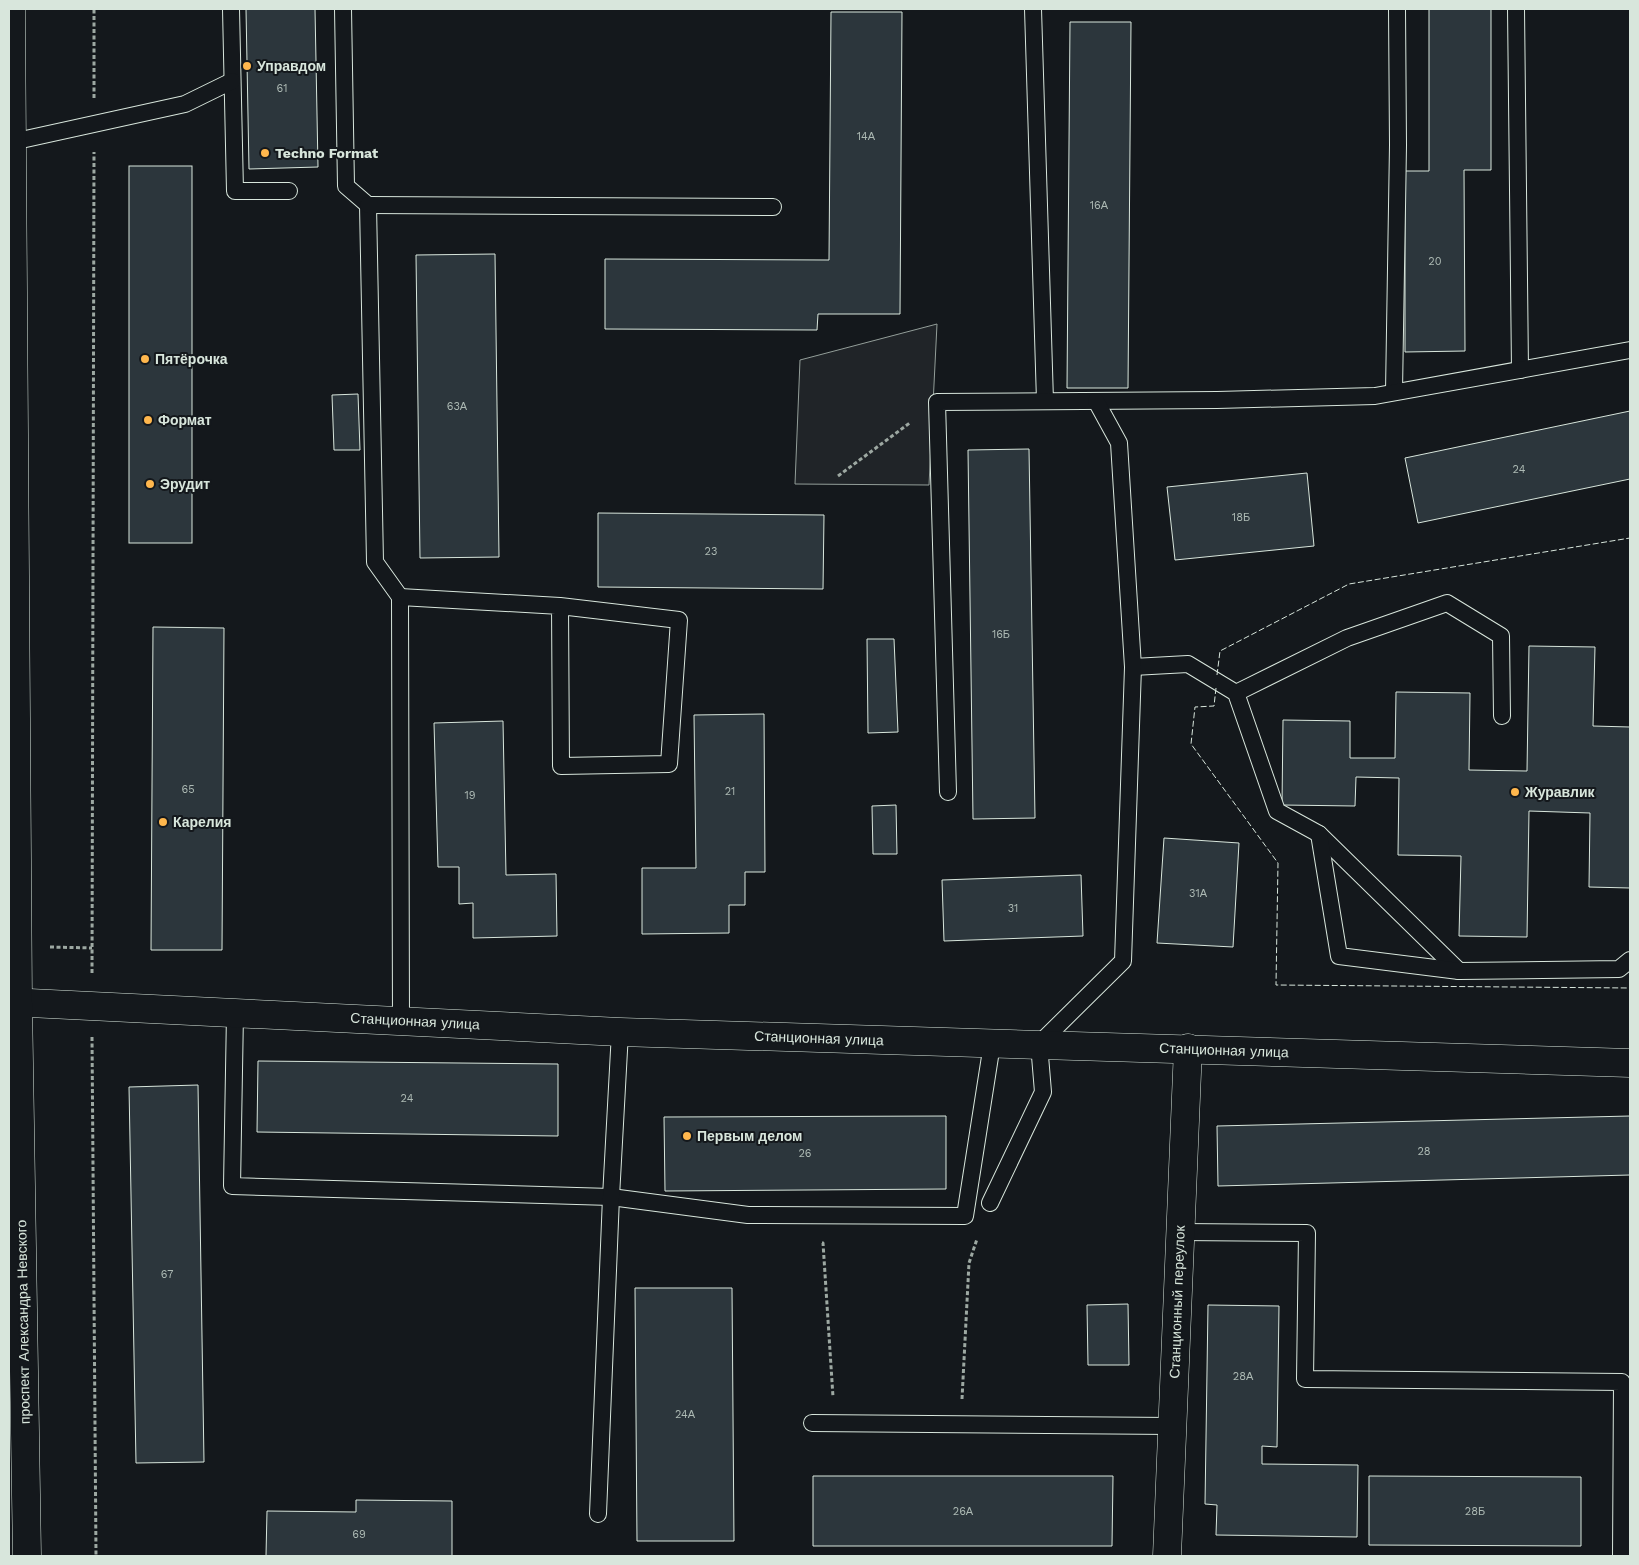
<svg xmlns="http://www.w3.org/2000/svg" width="1639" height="1565" viewBox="0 0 1639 1565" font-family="'Work Sans',sans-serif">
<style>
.green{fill:#202428;stroke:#939e99}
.building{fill:#2c363c;stroke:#d8e6dc}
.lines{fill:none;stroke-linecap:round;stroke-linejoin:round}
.lane-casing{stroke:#d8e6dc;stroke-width:18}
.street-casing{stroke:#d8e6dc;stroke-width:29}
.secondary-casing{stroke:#d8e6dc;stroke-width:29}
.path{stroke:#9da8a2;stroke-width:3;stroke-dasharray:4 2.5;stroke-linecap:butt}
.lane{stroke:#14181c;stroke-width:16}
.street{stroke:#14181c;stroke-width:28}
.secondary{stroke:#14181c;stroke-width:28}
.fence{stroke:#d8e6dc;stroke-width:1;stroke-dasharray:6 2.5;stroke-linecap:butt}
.poi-dot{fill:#ffb74d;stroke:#14181c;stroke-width:2}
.labels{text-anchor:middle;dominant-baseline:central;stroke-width:4;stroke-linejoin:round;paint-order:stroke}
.number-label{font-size:11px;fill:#adbab4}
.poi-label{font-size:14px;font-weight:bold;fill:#d8e6dc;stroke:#14181c;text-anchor:start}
.street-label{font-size:14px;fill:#d8e6dc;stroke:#14181c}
</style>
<rect width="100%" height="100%" fill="#14181c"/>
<!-- green -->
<polygon class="green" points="937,324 929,485 795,484 800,360"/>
<!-- building -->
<g class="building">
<polygon points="246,9 315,9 318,167 249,169"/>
<polygon points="1429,9 1491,9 1491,170 1464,170 1465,351 1405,352 1405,171 1429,171"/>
<polygon points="831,12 902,12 900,314 818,314 817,330 605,329 605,259 829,260"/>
<polygon points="1070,22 1131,22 1128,388 1067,388"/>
<rect x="129" y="166" width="63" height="377"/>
<polygon points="495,254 499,557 420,558 416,255"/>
<polygon points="358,394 360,450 334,450 332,395"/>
<polygon points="1630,411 1630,479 1418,523 1405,458"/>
<polygon points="1029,449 1035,818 973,819 968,450"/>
<polygon points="1307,473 1314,546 1175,560 1167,487"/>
<polygon points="598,513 824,515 823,589 598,587"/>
<polygon points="153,627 224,628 222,950 151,950"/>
<polygon points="867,639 894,639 898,732 868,733"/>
<polygon points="1529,646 1595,647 1593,726 1630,727 1630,888 1589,887 1590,813 1529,811 1527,937 1459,936 1461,856 1398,855 1399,778 1356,777 1355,806 1282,805 1283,720 1350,721 1350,758 1395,758 1396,692 1470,693 1469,770 1527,771"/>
<polygon points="764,714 765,872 745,872 745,905 729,905 729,933 642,934 642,868 696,868 694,715"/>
<polygon points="503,721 506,875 556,874 557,936 473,938 473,903 459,904 459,867 438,867 434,723"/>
<polygon points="896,805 897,854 873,854 872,806"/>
<polygon points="1164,838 1239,843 1233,947 1157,943"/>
<polygon points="1081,875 1083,936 944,941 942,880"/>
<polygon points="258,1061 558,1064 558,1136 257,1132"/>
<polygon points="198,1085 204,1462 136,1463 129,1087"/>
<polygon points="946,1116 946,1189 665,1191 664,1117"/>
<polygon points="1630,1116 1630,1175 1218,1186 1217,1126"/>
<polygon points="635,1288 732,1288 734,1541 637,1541"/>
<polygon points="1128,1304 1129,1365 1088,1365 1087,1305"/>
<polygon points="1208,1305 1279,1306 1277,1447 1262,1446 1262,1464 1358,1465 1357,1537 1216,1535 1217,1505 1205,1504"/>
<polygon points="813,1476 1113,1476 1112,1546 813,1546"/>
<polygon points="1369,1476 1581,1477 1581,1546 1369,1545"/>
<polygon points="356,1500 452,1501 452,1556 266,1556 267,1511 356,1512"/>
</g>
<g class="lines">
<!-- lane casing -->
<g class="lane-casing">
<g id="lane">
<polyline points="231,9 235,191 289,191"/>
<polyline points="343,9 346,186 368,205 375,562 400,597 401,1021"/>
<polyline points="1033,9 1045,401"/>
<polyline points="1516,9 1520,370"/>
<polyline points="12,142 185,104 232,81"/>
<polyline points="368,205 773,207"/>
<polyline points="1394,392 1398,145 1397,9"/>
<polyline points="400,597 560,606 679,620 669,764 561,766 560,606"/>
<polyline points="1133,667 1188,664 1236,693 1277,811 1319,834 1459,971 1619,969 1630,960"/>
<polyline points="1236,693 1347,638 1447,603 1501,636 1502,716"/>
<polyline points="948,792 937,402 1217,400 1375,396 1630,350"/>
<polyline points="1319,834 1339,956 1459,971"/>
<polyline points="235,1013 232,1186 611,1197 748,1215 965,1216 992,1044"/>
<polyline points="990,1203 1043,1092 1039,1044 1123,961 1133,667 1119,443 1096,401"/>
<polyline points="1180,1232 1307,1233 1305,1379 1622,1382 1621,1556"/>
<polyline points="812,1423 1172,1426"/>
<polyline points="598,1514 611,1197 620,1032"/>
</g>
</g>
<!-- street casing -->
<g class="street-casing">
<g id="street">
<polyline points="9,1002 620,1032 1630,1063"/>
<polyline points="1167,1556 1188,1048"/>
</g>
</g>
<!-- secondary casing -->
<g class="secondary-casing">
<polyline id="secondary" points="11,9 18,1002 27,1556"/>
</g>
<!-- path -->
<g class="path">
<polyline points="94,98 94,9"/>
<polyline points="838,476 911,422"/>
<polyline points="50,947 92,948"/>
<polyline points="92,973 94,152"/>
<polyline points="92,1037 96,1556"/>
<polyline points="822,1243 823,1243 833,1397"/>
<polyline points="962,1399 969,1263 977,1239"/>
</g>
<!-- lane -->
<use href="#lane" class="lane"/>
<!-- street -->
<use href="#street" class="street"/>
<!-- secondary -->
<use href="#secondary" class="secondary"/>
<!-- fence -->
<g class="fence">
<polyline points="1217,675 1220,651 1349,584 1630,538"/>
<polyline points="1216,688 1214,706 1195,707 1191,744 1278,863 1276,985 1630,988"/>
</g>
</g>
<!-- markers -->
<g class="poi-dot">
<circle cx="247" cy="66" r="5"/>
<circle cx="265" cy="153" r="5"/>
<circle cx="145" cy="359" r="5"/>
<circle cx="148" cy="420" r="5"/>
<circle cx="150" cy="484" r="5"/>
<circle cx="1515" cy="792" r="5"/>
<circle cx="163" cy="822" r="5"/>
<circle cx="687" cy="1136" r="5"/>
</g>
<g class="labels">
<!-- number labels -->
<g class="number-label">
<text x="282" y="88">61</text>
<text x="866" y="136">14А</text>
<text x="1099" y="205">16А</text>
<text x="1435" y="261">20</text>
<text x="457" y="406">63А</text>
<text x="1519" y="469">24</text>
<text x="1241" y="517">18Б</text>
<text x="711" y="551">23</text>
<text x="1001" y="634">16Б</text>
<text x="188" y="789">65</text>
<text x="730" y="791">21</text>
<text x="470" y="795">19</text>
<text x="1198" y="893">31А</text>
<text x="1013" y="908">31</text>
<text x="407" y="1098">24</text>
<text x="1424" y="1151">28</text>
<text x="805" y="1153">26</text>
<text x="167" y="1274">67</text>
<text x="1243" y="1376">28А</text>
<text x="685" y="1414">24А</text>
<text x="963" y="1511">26А</text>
<text x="1475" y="1511">28Б</text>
<text x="359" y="1534">69</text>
</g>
<!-- poi labels -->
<g class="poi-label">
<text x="257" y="66">Управдом</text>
<text x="275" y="153">Techno Format</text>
<text x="155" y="359">Пятёрочка</text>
<text x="158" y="420">Формат</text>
<text x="160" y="484">Эрудит</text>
<text x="1525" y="792">Журавлик</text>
<text x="173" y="822">Карелия</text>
<text x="697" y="1136">Первым делом</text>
</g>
<!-- street labels -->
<g class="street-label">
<text transform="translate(415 1021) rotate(3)">Станционная улица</text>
<text transform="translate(819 1038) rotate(2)">Станционная улица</text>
<text transform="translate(1224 1050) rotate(2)">Станционная улица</text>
<text transform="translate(1177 1302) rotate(-88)">Станционный переулок</text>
<text transform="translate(23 1322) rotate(-91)">проспект Александра Невского</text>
</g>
</g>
<!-- border -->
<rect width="1639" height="1565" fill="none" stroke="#d8e6dc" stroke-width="20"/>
</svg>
